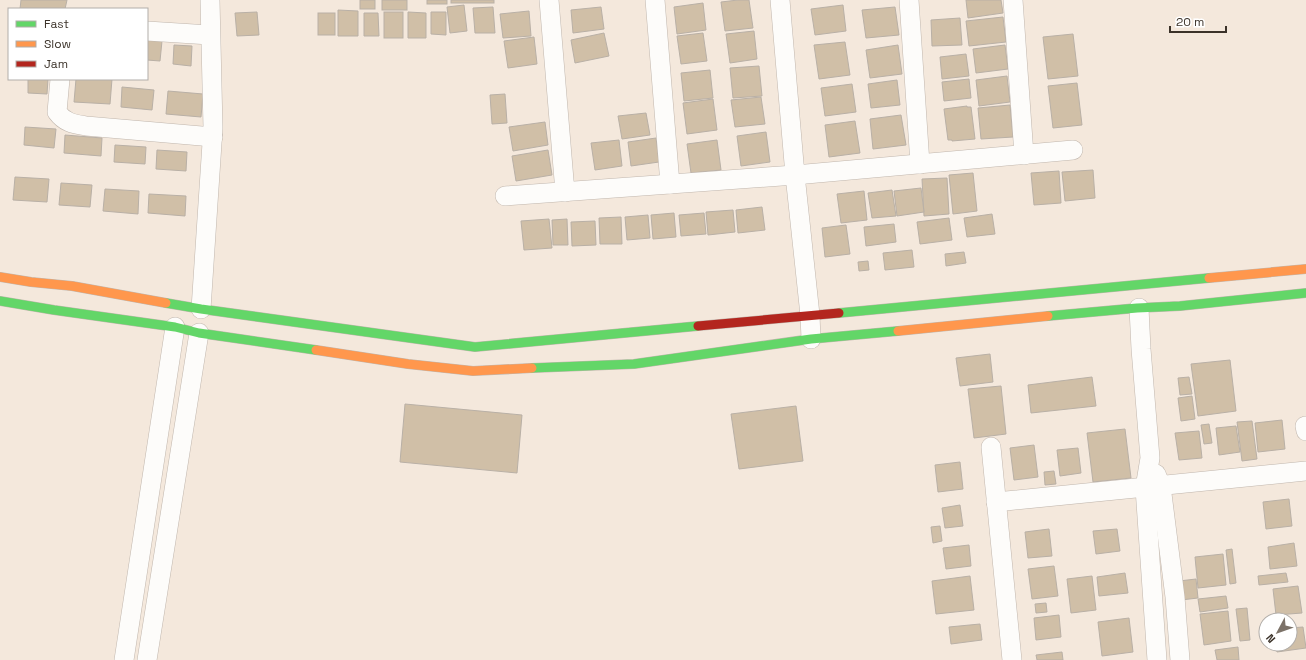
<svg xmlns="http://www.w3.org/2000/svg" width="1306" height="660" viewBox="0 0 1306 660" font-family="'Space Grotesk',sans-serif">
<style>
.building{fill:#d0bfa7;stroke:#b9b0a6}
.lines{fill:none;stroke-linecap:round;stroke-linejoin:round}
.street-casing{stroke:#c0b6ad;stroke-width:20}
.fast-casing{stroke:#c0b6ad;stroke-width:10}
.slow-casing{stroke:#c0b6ad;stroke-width:10}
.jam-casing{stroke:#c0b6ad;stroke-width:10}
.street{stroke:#fdfcfa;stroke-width:19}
.fast{stroke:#63d668;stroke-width:9}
.slow{stroke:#ff974d;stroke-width:9}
.jam{stroke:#b3261e;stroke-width:9}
</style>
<rect width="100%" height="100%" fill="#f4e8dc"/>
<!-- building -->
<g class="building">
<polygon points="21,0 67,0 65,9 20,9"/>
<rect x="360" y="0" width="15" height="9"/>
<rect x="382" y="0" width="25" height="10"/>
<rect x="427" y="0" width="20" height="4"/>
<rect x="451" y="0" width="43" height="3"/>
<polygon points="738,0 749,0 753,28 725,31 721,2"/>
<polygon points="966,0 1001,0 1003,13 968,18"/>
<polygon points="703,3 706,30 677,34 674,7"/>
<polygon points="464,5 467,31 450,33 447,7"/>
<polygon points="843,5 846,31 815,35 811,9"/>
<polygon points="493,7 495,33 475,33 473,8"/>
<polygon points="601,7 604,29 573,33 571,10"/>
<polygon points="895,7 899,35 866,38 862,10"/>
<polygon points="338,10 358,11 358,36 338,36"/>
<polygon points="529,11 531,36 503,38 500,14"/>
<polygon points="257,12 259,35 237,36 235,13"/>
<rect x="384" y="12" width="19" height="26"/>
<polygon points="408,12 426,13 426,38 408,38"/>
<polygon points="431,12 446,12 446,35 431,34"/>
<rect x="318" y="13" width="17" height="22"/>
<polygon points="364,13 378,13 379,36 364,36"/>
<polygon points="1003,17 1006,42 969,46 966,21"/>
<polygon points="960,18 962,45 932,46 931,20"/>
<polygon points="754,31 757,59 730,63 726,34"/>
<polygon points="604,33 609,56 575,63 571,40"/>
<polygon points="703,33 707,61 681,64 677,36"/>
<polygon points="1073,34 1078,76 1048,79 1043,37"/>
<polygon points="534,37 537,64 508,68 504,41"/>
<polygon points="147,40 162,41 160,61 147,60"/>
<polygon points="845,42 850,75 819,79 814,45"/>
<polygon points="174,45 192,46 191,66 173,64"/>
<polygon points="898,45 902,74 870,78 866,50"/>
<polygon points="1005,45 1008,69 976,73 973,49"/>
<polygon points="966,54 969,76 942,79 940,57"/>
<polygon points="759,66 762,96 733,98 730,68"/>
<polygon points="710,70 713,98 684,101 681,73"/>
<polygon points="1007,76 1010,102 979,106 976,80"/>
<polygon points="28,79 48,79 47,94 28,93"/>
<polygon points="76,79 112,79 110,104 74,102"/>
<polygon points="969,79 971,98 944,101 942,82"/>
<polygon points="897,80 900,105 871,108 868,84"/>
<polygon points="1077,83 1082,125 1053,128 1048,86"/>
<polygon points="852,84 856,112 825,116 821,88"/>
<polygon points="122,87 154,90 152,110 121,107"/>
<polygon points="168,91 203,94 201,117 166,114"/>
<polygon points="505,94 507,123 492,124 490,95"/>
<polygon points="761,97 765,124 735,127 731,100"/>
<polygon points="713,99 717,130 687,134 683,103"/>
<polygon points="1010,105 1013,137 981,139 978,108"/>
<polygon points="967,106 967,107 971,107 975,139 952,141 952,140 948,140 944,109"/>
<polygon points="646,113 650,135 622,139 618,116"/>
<polygon points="901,115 906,145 873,149 870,119"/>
<polygon points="855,121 860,153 829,157 825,125"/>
<polygon points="545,122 548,145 513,151 509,127"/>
<polygon points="25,127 56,129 54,148 24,145"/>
<polygon points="766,132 770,162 741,166 737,136"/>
<polygon points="65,135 102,138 101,156 64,153"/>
<polygon points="656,138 659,162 631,166 628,142"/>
<polygon points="619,140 622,166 595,170 591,143"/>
<polygon points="717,140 721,170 691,173 687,144"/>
<polygon points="115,145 146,147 145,164 114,162"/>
<polygon points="157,150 187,152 186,171 156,169"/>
<polygon points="548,150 552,175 516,181 512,156"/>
<polygon points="1093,170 1095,198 1065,201 1062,172"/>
<polygon points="1059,171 1061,203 1034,205 1031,173"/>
<polygon points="973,173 977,211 953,214 949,175"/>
<polygon points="15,177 49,179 47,202 13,200"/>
<polygon points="947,178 949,214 924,216 922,179"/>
<polygon points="61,183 92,185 90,207 59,205"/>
<polygon points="921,188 924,212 897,216 894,191"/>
<polygon points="105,189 139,191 138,214 103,211"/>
<polygon points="892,190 896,216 872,218 868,193"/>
<polygon points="864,191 867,220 841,223 837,194"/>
<polygon points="149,194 186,196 185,216 148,213"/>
<polygon points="762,207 765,230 738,233 736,210"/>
<polygon points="733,210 735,232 708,235 706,212"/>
<polygon points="674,213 676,237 653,239 651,215"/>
<polygon points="704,213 706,234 681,236 679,215"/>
<polygon points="992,214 995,234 967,237 964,218"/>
<polygon points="648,215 650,238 627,240 625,217"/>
<polygon points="621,217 622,244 600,244 599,218"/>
<polygon points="949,218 952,240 920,244 917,222"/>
<polygon points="549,219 552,248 524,250 521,221"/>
<polygon points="567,219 568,245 553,245 552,220"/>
<polygon points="595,221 596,245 572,246 571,222"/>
<polygon points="894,224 896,242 866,246 864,227"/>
<polygon points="846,225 850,254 825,257 822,228"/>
<polygon points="912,250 914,267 885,270 883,253"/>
<polygon points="964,252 966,263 946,266 945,254"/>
<polygon points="868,261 869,270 859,271 858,262"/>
<polygon points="990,354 993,382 960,386 956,358"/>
<polygon points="1230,360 1236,411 1198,416 1191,364"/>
<polygon points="1092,377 1096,406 1031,413 1028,385"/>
<polygon points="1189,377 1192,394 1180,395 1178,378"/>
<polygon points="1001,386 1006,434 974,438 968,389"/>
<polygon points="1192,396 1195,419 1181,421 1178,398"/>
<polygon points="405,404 522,415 517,473 400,462"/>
<polygon points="796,406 803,461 739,469 731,414"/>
<polygon points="1282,420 1285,449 1258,452 1255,423"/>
<polygon points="1252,421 1257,459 1242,461 1237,422"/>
<polygon points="1209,424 1212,443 1204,444 1201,425"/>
<polygon points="1236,426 1240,452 1219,455 1216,428"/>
<polygon points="1125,429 1131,478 1093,482 1087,433"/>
<polygon points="1199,431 1202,458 1179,460 1175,433"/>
<polygon points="1034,445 1038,477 1014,480 1010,448"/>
<polygon points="1078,448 1081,473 1060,476 1057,450"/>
<polygon points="960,462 963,489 938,492 935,465"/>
<polygon points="1054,471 1056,484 1045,485 1044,472"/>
<polygon points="1289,499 1292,526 1266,529 1263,502"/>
<polygon points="960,505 963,526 945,528 942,508"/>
<polygon points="940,526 942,541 933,543 931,527"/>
<polygon points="1049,529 1052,556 1028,558 1025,532"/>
<polygon points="1117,529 1120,551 1096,554 1093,531"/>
<polygon points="1294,543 1297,566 1270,569 1268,547"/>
<polygon points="969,545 971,566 946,569 943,548"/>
<polygon points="1232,549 1236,583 1230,584 1226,550"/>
<polygon points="1223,554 1226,585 1198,588 1195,557"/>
<polygon points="1054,566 1058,596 1032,599 1028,569"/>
<polygon points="1125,573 1128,593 1099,596 1097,577"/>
<polygon points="1286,573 1288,582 1259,585 1258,576"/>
<polygon points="970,576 974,610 936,614 932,581"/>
<polygon points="1092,576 1096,610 1071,613 1067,579"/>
<polygon points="1196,579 1198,598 1181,600 1179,581"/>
<polygon points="1298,586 1302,613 1276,615 1273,589"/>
<polygon points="1226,596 1228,608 1200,612 1198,599"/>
<polygon points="1046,603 1047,612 1036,613 1035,604"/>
<polygon points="1247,608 1250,640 1240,641 1236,609"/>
<polygon points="1228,611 1231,641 1204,645 1200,614"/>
<polygon points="1059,615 1061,637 1036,640 1034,618"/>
<polygon points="1129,618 1133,652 1102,656 1098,622"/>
<polygon points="980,624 982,640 951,644 949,627"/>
<polygon points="1303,627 1306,648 1277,652 1276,644 1290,644 1290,628"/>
<polygon points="1238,647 1239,660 1217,660 1215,650"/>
<polygon points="1062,652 1063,660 1037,660 1036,655"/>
</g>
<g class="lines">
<!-- street casing -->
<g class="street-casing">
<g id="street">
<polyline points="549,0 565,192"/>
<polyline points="655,0 670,184"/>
<polyline points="780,0 795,175 1073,150"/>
<polyline points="909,0 920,164"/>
<polyline points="1013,0 1024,155"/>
<polyline points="147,31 210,35"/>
<path d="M60,79L57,112C65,123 74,124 86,126L213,137"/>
<polyline points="505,196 795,175 810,315 811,339"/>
<polyline points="1139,308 1141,349 1150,458 1145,488 1157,660"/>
<polyline points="201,309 213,128 210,0"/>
<polyline points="1305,426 1306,431"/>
<polyline points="991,447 1012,660"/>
<polyline points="1156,474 1161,486 1175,597 1180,660"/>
<polyline points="996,502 1306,471"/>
<polyline points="124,660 175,327"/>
<polyline points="147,660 199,333"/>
</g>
</g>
<!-- fast casing -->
<g class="fast-casing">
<g id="fast">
<polyline points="0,301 54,310 175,327 199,333 316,350"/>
<polyline points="166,303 201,309 475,347 698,326"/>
<polyline points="839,313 1209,278"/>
<polyline points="1048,316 1137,308 1180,306 1306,293"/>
<polyline points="532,368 634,364 811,339 898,331"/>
</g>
</g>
<!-- slow casing -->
<g class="slow-casing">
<g id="slow">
<polyline points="0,277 31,282 72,286 166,303"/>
<polyline points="1209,278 1306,269"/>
<polyline points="898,331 1048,316"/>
<polyline points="316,350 408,364 473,371 532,368"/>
</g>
</g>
<!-- jam casing -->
<g class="jam-casing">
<polyline id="jam" points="698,326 839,313"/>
</g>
<!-- street -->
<use href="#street" class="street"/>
<!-- fast -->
<use href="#fast" class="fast"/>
<!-- slow -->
<use href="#slow" class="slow"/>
<!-- jam -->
<use href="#jam" class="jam"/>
</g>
<!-- legend -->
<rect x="8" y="8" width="140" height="72" fill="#ffffff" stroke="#b1ada9"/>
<rect x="16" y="21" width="20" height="6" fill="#63d668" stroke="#b1ada9"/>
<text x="44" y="28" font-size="12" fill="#3b3229">Fast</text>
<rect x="16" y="41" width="20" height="6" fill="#ff974d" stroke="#b1ada9"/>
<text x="44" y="48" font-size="12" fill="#3b3229">Slow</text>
<rect x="16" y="61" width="20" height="6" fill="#b3261e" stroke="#b1ada9"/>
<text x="44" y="68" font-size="12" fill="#3b3229">Jam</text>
<!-- north arrow -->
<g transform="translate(1278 632) rotate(229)"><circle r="19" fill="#ffffff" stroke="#b1ada9"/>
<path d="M0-3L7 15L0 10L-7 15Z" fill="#7c7268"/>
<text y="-6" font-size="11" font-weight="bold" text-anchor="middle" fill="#3b3229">N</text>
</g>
<!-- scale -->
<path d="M1170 26v6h56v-6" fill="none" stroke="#3b3229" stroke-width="2"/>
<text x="1176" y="26" font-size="12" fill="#3b3229" stroke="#ffffff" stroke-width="3" paint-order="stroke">20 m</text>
</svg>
